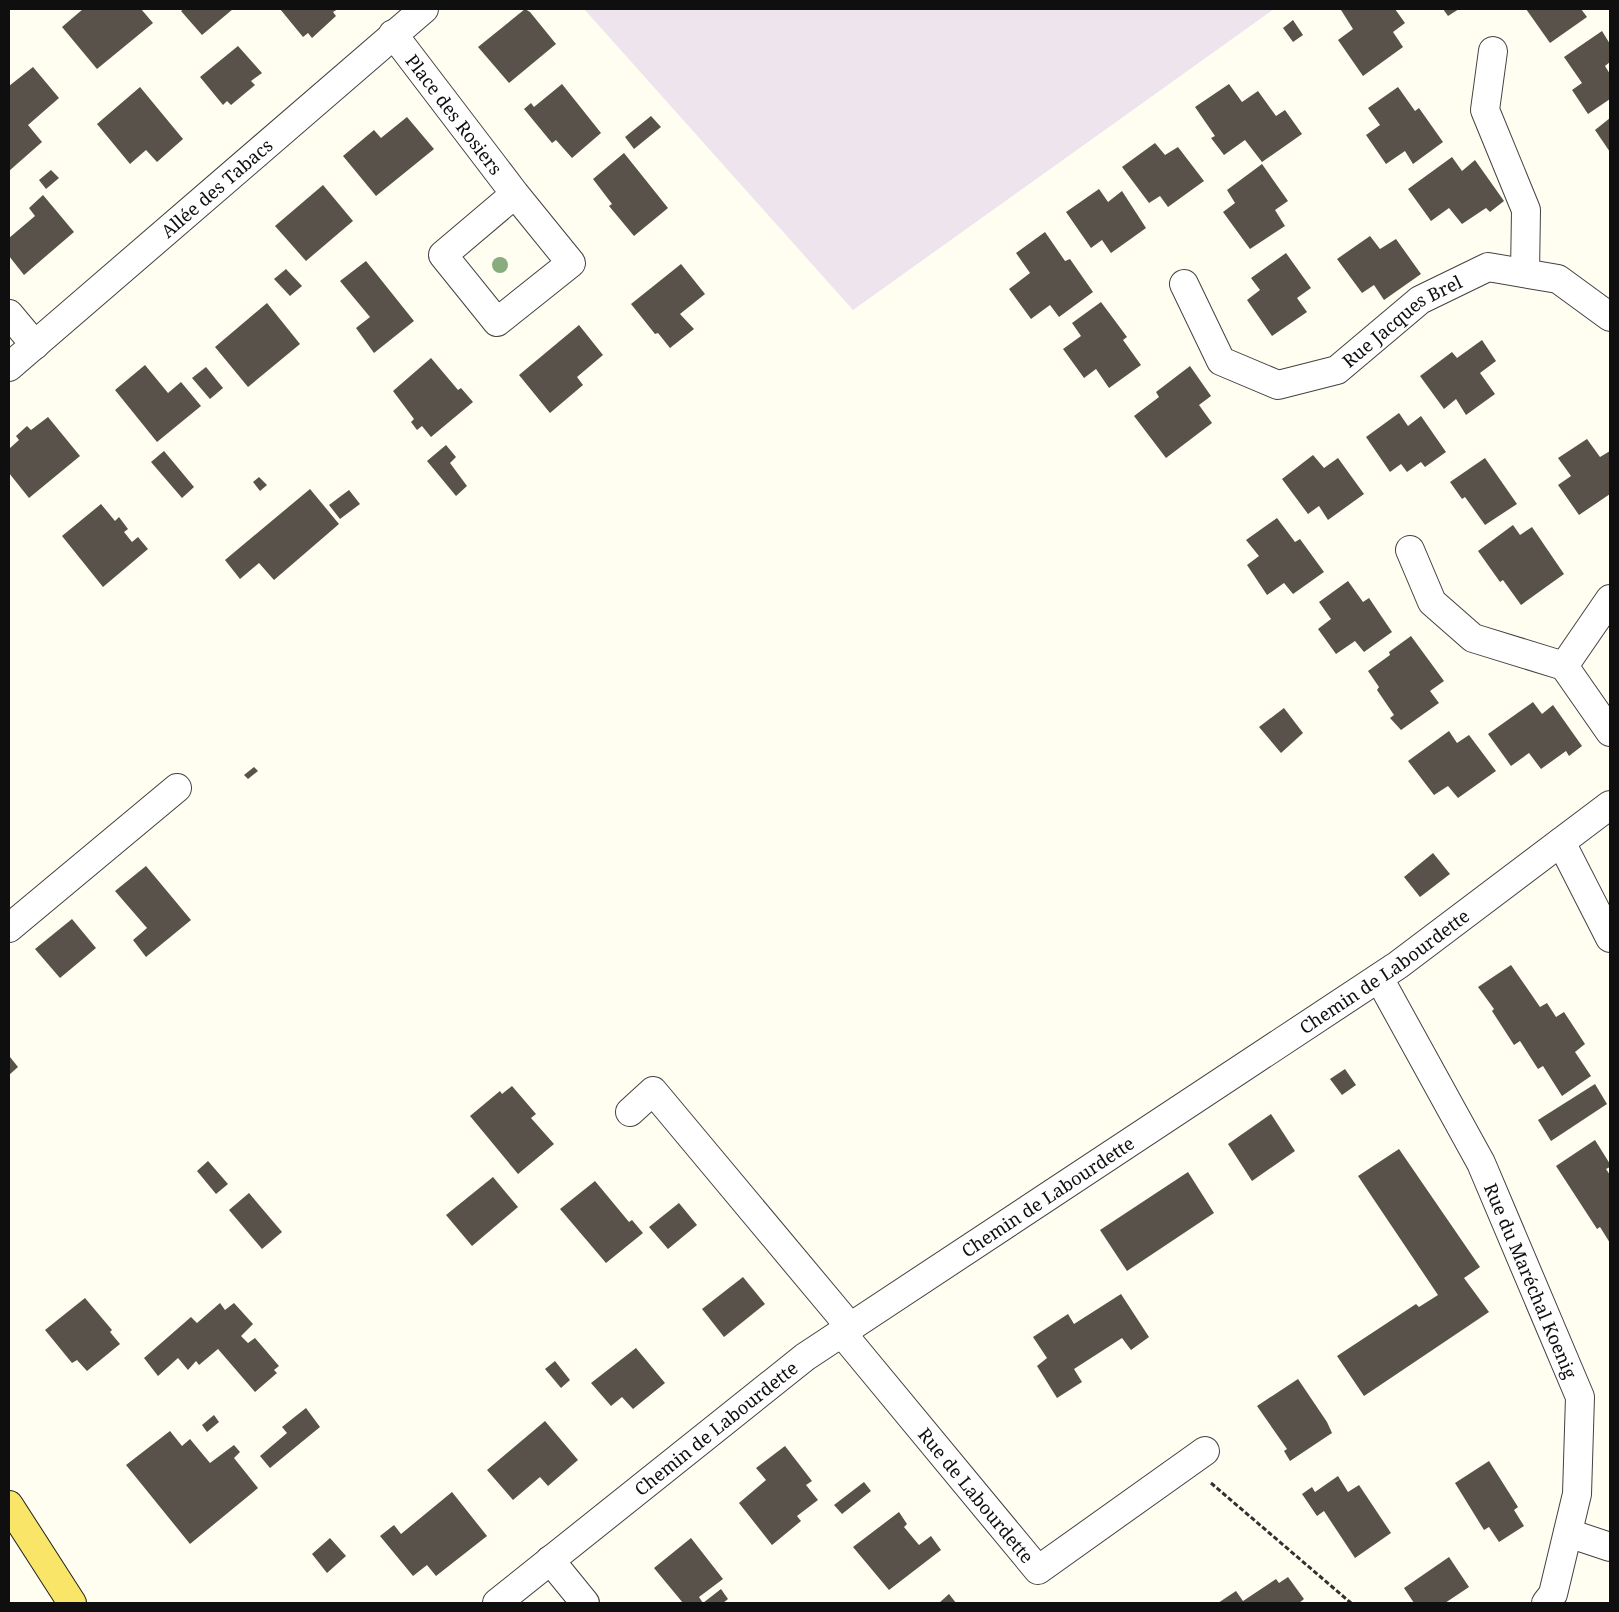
<svg xmlns="http://www.w3.org/2000/svg" width="1619" height="1612" viewBox="0 0 1619 1612" font-family="'Noto Serif',serif">
<style>
.industrial{fill:#eee4ee}
.building{fill:#58524b}
.lines{fill:none;stroke-linecap:round;stroke-linejoin:round}
.minor-casing{stroke:#424242;stroke-width:30}
.major-casing{stroke:#202020;stroke-width:30}
.path{stroke:#313131;stroke-width:3;stroke-dasharray:5 2.5;stroke-linecap:butt}
.minor{stroke:#fff;stroke-width:28}
.major{stroke:#f9e567;stroke-width:28}
.tree{fill:#88ac7d}
.labels{text-anchor:middle;dominant-baseline:central;stroke-width:5;stroke-linejoin:round;paint-order:stroke}
.street-label{font-size:18px;fill:#0f0f0f;stroke:#fff}
</style>
<rect width="100%" height="100%" fill="#fffef1"/>
<!-- industrial -->
<polygon class="industrial" points="584,9 1274,9 853,310"/>
<!-- building -->
<g class="building">
<polygon points="83,9 141,9 153,23 97,69 62,27"/>
<polygon points="184,9 233,9 202,35 181,11"/>
<polygon points="280,9 338,9 333,12 336,16 312,38 308,33 303,37"/>
<polygon points="525,9 530,12 556,44 509,83 478,47"/>
<polygon points="1343,9 1395,9 1405,23 1393,32 1403,47 1363,76 1338,40 1353,29 1341,10"/>
<polygon points="1443,9 1459,9 1448,16"/>
<polygon points="1526,9 1581,9 1587,17 1550,43"/>
<polygon points="1293,20 1303,35 1293,42 1283,28"/>
<polygon points="1602,31 1610,44 1610,62 1605,66 1610,74 1610,99 1588,114 1572,90 1582,83 1564,57"/>
<polygon points="238,46 262,73 251,81 255,85 231,105 227,101 223,105 200,77"/>
<polygon points="33,67 59,98 28,125 42,142 9,171 9,86"/>
<polygon points="562,84 601,133 572,158 556,140 552,143 524,109 531,103 534,107"/>
<polygon points="1229,84 1242,102 1258,91 1276,116 1285,110 1302,134 1262,162 1245,140 1224,155 1211,138 1215,136 1195,107"/>
<polygon points="140,87 183,139 157,162 146,150 130,164 97,124"/>
<polygon points="1398,87 1415,111 1419,108 1443,142 1413,164 1405,151 1386,164 1366,135 1380,125 1368,108"/>
<polygon points="651,116 661,127 634,149 625,137"/>
<polygon points="407,117 434,149 376,196 343,156 374,130 381,138"/>
<polygon points="1610,118 1610,152 1595,130"/>
<polygon points="1155,143 1165,155 1178,147 1204,181 1168,207 1160,196 1149,203 1122,167"/>
<polygon points="624,153 668,208 634,236 609,206 612,204 593,179"/>
<polygon points="1452,157 1462,171 1475,160 1504,201 1490,212 1486,208 1462,224 1449,208 1431,221 1408,189"/>
<polygon points="1262,164 1288,201 1275,210 1285,226 1250,249 1223,212 1235,203 1227,190"/>
<polygon points="51,170 59,178 46,189 39,180"/>
<polygon points="323,185 353,221 306,261 275,226"/>
<polygon points="1099,189 1108,202 1122,191 1146,228 1111,253 1102,240 1091,248 1066,212"/>
<polygon points="43,195 74,232 24,275 9,256 9,238 35,216 29,208"/>
<polygon points="1045,232 1065,261 1070,259 1093,292 1059,317 1050,305 1031,319 1009,289 1030,273 1016,253"/>
<polygon points="1370,236 1380,249 1396,239 1421,274 1384,300 1374,285 1362,293 1337,259"/>
<polygon points="1286,253 1311,288 1297,298 1307,312 1272,336 1247,300 1260,290 1251,278"/>
<polygon points="366,261 414,321 374,353 356,328 370,317 340,281"/>
<polygon points="681,264 705,294 680,314 694,329 670,348 658,333 655,334 631,304"/>
<polygon points="286,269 302,286 290,296 274,279"/>
<polygon points="1101,302 1127,337 1123,340 1141,365 1109,388 1096,369 1084,378 1063,349 1081,336 1072,323"/>
<polygon points="267,303 300,344 248,387 215,347"/>
<polygon points="579,325 603,355 577,377 583,385 550,413 519,375"/>
<polygon points="1482,340 1496,361 1480,373 1495,394 1466,415 1456,399 1444,409 1420,376 1452,352 1457,358"/>
<polygon points="431,358 458,390 461,388 473,402 431,437 422,426 417,430 411,422 414,419 393,391"/>
<polygon points="145,365 168,393 181,382 201,406 157,442 115,390"/>
<polygon points="1190,366 1211,396 1199,405 1212,423 1166,458 1134,416 1159,397 1156,392"/>
<polygon points="206,367 223,388 210,399 192,378"/>
<polygon points="1399,413 1408,426 1421,416 1446,452 1425,467 1421,462 1407,472 1401,464 1390,472 1366,437"/>
<polygon points="48,417 80,456 29,498 9,473 9,446 10,448 19,440 16,436 27,426 31,430"/>
<polygon points="1587,439 1600,457 1610,451 1610,494 1579,515 1558,485 1571,476 1558,458"/>
<polygon points="446,445 456,457 450,463 467,486 456,496 427,461"/>
<polygon points="164,451 194,487 182,498 151,462"/>
<polygon points="1313,455 1324,468 1338,458 1364,494 1328,520 1319,506 1308,514 1282,479"/>
<polygon points="1485,458 1517,504 1485,525 1465,497 1462,499 1450,482"/>
<polygon points="259,477 267,485 260,491 253,482"/>
<polygon points="310,489 339,524 274,580 259,563 240,579 225,560"/>
<polygon points="349,490 360,504 340,519 329,505"/>
<polygon points="101,504 115,521 119,517 128,529 124,532 132,542 138,537 148,549 103,587 62,536"/>
<polygon points="1277,518 1295,542 1300,539 1324,572 1293,594 1284,583 1267,595 1247,565 1259,556 1246,540"/>
<polygon points="1513,525 1520,535 1532,527 1564,574 1521,605 1503,580 1500,582 1478,551"/>
<polygon points="1348,581 1363,602 1369,598 1392,632 1364,652 1355,641 1336,654 1318,629 1331,619 1319,602"/>
<polygon points="1411,636 1444,681 1430,691 1439,703 1401,730 1390,718 1394,715 1377,690 1379,687 1368,671 1390,655 1389,652"/>
<polygon points="1533,702 1542,714 1553,705 1582,746 1569,756 1566,751 1541,769 1529,753 1511,766 1488,734"/>
<polygon points="1284,708 1303,733 1281,753 1259,727"/>
<polygon points="1449,731 1457,743 1469,735 1496,771 1458,798 1448,786 1434,795 1408,761"/>
<polygon points="254,767 258,771 248,779 244,775"/>
<polygon points="1433,853 1450,874 1420,897 1404,877"/>
<polygon points="146,866 191,920 146,957 133,940 147,928 115,891"/>
<polygon points="72,919 96,948 60,978 35,949"/>
<polygon points="1511,965 1540,1007 1547,1003 1556,1017 1564,1012 1585,1044 1575,1052 1591,1076 1562,1096 1543,1066 1538,1069 1520,1041 1514,1045 1492,1011 1494,1009 1478,987"/>
<polygon points="10,1057 18,1067 9,1075 9,1058"/>
<polygon points="1345,1069 1356,1085 1342,1095 1330,1079"/>
<polygon points="1595,1084 1607,1104 1551,1141 1538,1120"/>
<polygon points="512,1086 536,1114 531,1118 554,1144 518,1174 470,1116 500,1091 502,1094"/>
<polygon points="1271,1114 1295,1151 1252,1181 1228,1144"/>
<polygon points="1595,1140 1610,1164 1610,1167 1606,1169 1610,1175 1610,1243 1600,1227 1597,1229 1556,1166"/>
<polygon points="1399,1149 1480,1267 1464,1278 1489,1312 1364,1396 1337,1356 1416,1304 1419,1307 1438,1295 1358,1176"/>
<polygon points="208,1161 228,1184 216,1194 197,1171"/>
<polygon points="1188,1172 1214,1213 1127,1271 1100,1230"/>
<polygon points="493,1177 518,1207 472,1246 446,1215"/>
<polygon points="595,1181 629,1222 632,1220 643,1233 606,1263 560,1209"/>
<polygon points="249,1193 282,1232 262,1249 229,1210"/>
<polygon points="679,1203 697,1225 668,1249 649,1227"/>
<polygon points="743,1277 765,1304 724,1337 702,1309"/>
<polygon points="1121,1294 1149,1337 1131,1350 1122,1338 1074,1369 1082,1382 1057,1398 1037,1366 1047,1358 1033,1337 1068,1314 1074,1324"/>
<polygon points="85,1298 112,1330 110,1332 120,1344 87,1371 77,1360 72,1363 45,1330"/>
<polygon points="220,1303 225,1310 234,1303 253,1324 241,1336 248,1343 255,1338 279,1366 274,1370 277,1373 255,1392 218,1349 199,1365 196,1361 188,1370 178,1358 158,1376 144,1358 191,1317 197,1323"/>
<polygon points="636,1348 665,1383 633,1409 622,1397 611,1406 591,1383"/>
<polygon points="555,1361 570,1380 561,1388 545,1369"/>
<polygon points="1298,1379 1327,1422 1332,1433 1290,1461 1284,1451 1287,1449 1257,1406"/>
<polygon points="306,1408 320,1427 270,1468 260,1456 287,1433 282,1427"/>
<polygon points="214,1415 219,1422 207,1432 202,1425"/>
<polygon points="545,1421 578,1460 548,1486 540,1477 513,1500 487,1470"/>
<polygon points="170,1431 182,1446 190,1439 210,1463 234,1445 240,1452 234,1458 258,1488 190,1544 126,1465"/>
<polygon points="785,1446 812,1481 806,1485 818,1500 797,1516 801,1521 772,1545 739,1503 766,1480 756,1468"/>
<polygon points="1489,1461 1518,1507 1514,1510 1524,1526 1499,1542 1489,1527 1484,1530 1455,1483"/>
<polygon points="1338,1476 1348,1492 1359,1485 1391,1533 1355,1558 1324,1511 1317,1516 1302,1494 1312,1487 1315,1492"/>
<polygon points="864,1482 871,1491 842,1514 834,1505"/>
<polygon points="452,1492 487,1536 436,1576 427,1565 413,1576 380,1536 394,1525 401,1534"/>
<polygon points="899,1512 907,1524 904,1527 919,1545 931,1536 941,1550 889,1590 853,1547"/>
<polygon points="330,1538 346,1556 327,1573 312,1554"/>
<polygon points="691,1538 723,1579 699,1597 703,1603 721,1589 728,1599 723,1603 683,1603 654,1568"/>
<polygon points="1449,1557 1469,1587 1445,1603 1414,1603 1404,1588"/>
<polygon points="1288,1577 1304,1599 1299,1603 1218,1603 1236,1591 1243,1601 1276,1579 1279,1583"/>
<polygon points="949,1594 956,1603 939,1603"/>
</g>
<g class="lines">
<!-- minor casing -->
<g class="minor-casing">
<g id="minor">
<path id="s1" d="M393,34L515,194L571,263L497,322L443,255L515,194"/>
<polyline points="1493,51 1485,110 1526,210 1525,273"/>
<path id="s2" d="M1184,284L1221,361L1278,385L1337,370L1420,300L1488,267L1558,279L1610,317"/>
<polyline points="9,314 35,345"/>
<path id="s3" d="M9,367L424,9"/>
<polyline points="1410,550 1432,602 1473,638 1564,666"/>
<polyline points="1610,599 1564,666 1610,732"/>
<polyline points="1561,842 1610,938"/>
<polyline points="9,928 177,788"/>
<path id="s4" d="M1379,978L1481,1163L1580,1397L1577,1494L1553,1594L1546,1603"/>
<polyline points="630,1112 653,1091 851,1328"/>
<path id="s5" d="M841,1332L1038,1570L1205,1451"/>
<polyline points="1568,1533 1610,1547"/>
<polyline points="550,1560 585,1603"/>
<path id="s6" d="M497,1603L805,1357L1398,965L1610,805"/>
</g>
</g>
<!-- major casing -->
<g class="major-casing">
<polyline id="major" points="9,1505 72,1603"/>
</g>
<!-- path -->
<polyline class="path" points="1211,1483 1351,1603"/>
<!-- minor -->
<use href="#minor" class="minor"/>
<!-- major -->
<use href="#major" class="major"/>
</g>
<!-- trees -->
<circle class="tree" cx="500" cy="265" r="8"/>
<g class="labels">
<!-- street labels -->
<g class="street-label">
<text stroke="none"><textPath href="#s1" startOffset="101">Place des Rosiers</textPath></text>
<text stroke="none"><textPath href="#s3" startOffset="274">Allée des Tabacs</textPath></text>
<text stroke="none"><textPath href="#s2" startOffset="290">Rue Jacques Brel</textPath></text>
<text stroke="none"><textPath href="#s6" startOffset="1090">Chemin de Labourdette</textPath></text>
<text stroke="none"><textPath href="#s6" startOffset="685">Chemin de Labourdette</textPath></text>
<text stroke="none"><textPath href="#s4" startOffset="339">Rue du Maréchal Koenig</textPath></text>
<text stroke="none"><textPath href="#s6" startOffset="280">Chemin de Labourdette</textPath></text>
<text stroke="none"><textPath href="#s5" startOffset="212">Rue de Labourdette</textPath></text>
</g>
</g>
<!-- border -->
<rect width="1619" height="1612" fill="none" stroke="#0f0f0f" stroke-width="20"/>
</svg>
